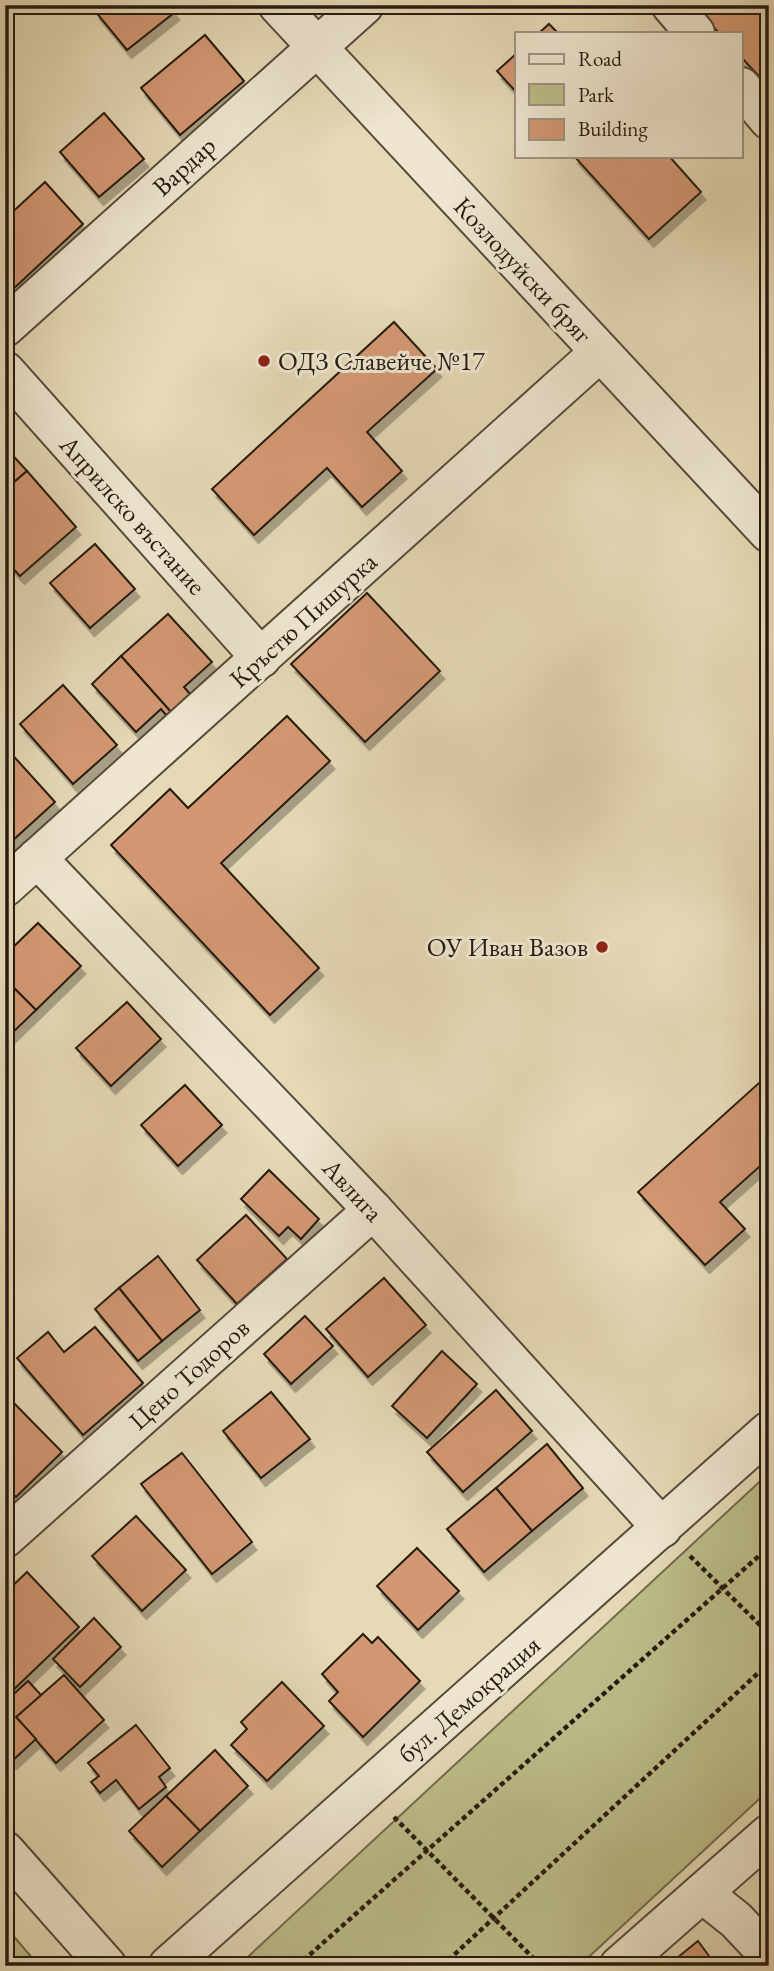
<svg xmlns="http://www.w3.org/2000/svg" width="774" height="1971" viewBox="0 0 774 1971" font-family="'EB Garamond',serif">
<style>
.green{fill:#bcbd89;stroke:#706c4c;stroke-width:2}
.building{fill:#d39873;stroke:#251b10;stroke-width:2;filter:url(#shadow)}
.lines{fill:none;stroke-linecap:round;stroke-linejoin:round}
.minor-casing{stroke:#554a3a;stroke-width:42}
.path{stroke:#251b10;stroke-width:4.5;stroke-dasharray:5 3.5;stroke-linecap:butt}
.minor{stroke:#eee6d0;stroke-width:38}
.poi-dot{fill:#8f2418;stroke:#eee6d0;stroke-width:2.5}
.labels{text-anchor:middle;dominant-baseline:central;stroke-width:6;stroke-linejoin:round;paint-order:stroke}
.street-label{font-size:26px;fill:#251b10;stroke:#eee6d0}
.poi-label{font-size:26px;fill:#251b10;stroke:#eee6d0;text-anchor:start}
</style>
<defs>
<filter id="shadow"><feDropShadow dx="4.5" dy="8" stdDeviation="0" flood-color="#0004"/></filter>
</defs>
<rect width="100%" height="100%" fill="#e5d9b6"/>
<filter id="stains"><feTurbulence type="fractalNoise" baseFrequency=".00286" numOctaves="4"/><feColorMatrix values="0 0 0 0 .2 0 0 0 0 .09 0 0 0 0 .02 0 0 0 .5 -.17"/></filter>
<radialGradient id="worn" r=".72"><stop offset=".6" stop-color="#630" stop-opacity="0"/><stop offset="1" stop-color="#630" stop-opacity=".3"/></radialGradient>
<!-- green -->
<g class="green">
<polygon points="769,1473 769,1790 579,1966 238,1966"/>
<polygon points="5,1926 39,1966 5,1966"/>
</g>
<!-- building -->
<g class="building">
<polygon points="102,5 169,5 175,12 127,50 95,11"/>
<polygon points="693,5 769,5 769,87 741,57 741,33 719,33"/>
<polygon points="549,24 558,33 539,33"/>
<polygon points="205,35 244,81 180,135 141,88"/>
<polygon points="517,53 517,93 497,71"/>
<polygon points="104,113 144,159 99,197 60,152"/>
<polygon points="574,156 669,156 701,192 649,239"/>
<polygon points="45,182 83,224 11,291 5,284 5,219"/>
<polygon points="394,322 437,369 367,432 402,471 362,507 327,468 254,535 212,489"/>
<polygon points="5,447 27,471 5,490"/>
<polygon points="27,471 76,527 20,576 5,560 5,490"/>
<polygon points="95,544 135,589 90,628 50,583"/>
<polygon points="367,593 440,671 365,742 291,664"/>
<polygon points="168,614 212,662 184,687 190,694 171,712 121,656"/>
<polygon points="121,656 171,712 166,715 161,709 136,732 92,684"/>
<polygon points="63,685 117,745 73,784 20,724"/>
<polygon points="287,716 330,761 221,863 319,968 270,1015 111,845 170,789 188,808"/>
<polygon points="8,750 55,802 11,842 5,835 5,753"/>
<polygon points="38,923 81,966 36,1010 5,979 5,955"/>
<polygon points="5,979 36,1010 5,1040"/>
<polygon points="127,1002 161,1039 111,1086 76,1048"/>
<polygon points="769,1074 769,1158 720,1202 745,1229 705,1265 638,1192"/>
<polygon points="185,1085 222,1125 178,1166 141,1125"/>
<polygon points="269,1170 319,1219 301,1239 288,1227 279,1236 241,1199"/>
<polygon points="246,1215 287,1259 237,1304 197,1260"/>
<polygon points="158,1256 200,1310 162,1341 119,1288"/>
<polygon points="384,1278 426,1325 368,1377 326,1329"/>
<polygon points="119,1288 162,1341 138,1361 95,1309"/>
<polygon points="305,1316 333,1346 291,1384 264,1354"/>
<polygon points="95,1327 143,1383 83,1435 17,1358 48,1332 64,1352"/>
<polygon points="442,1351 477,1384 427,1438 392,1406"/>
<polygon points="496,1390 532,1431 463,1492 427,1452"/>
<polygon points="271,1392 310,1439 261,1478 223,1431"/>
<polygon points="5,1394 62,1452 16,1497 5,1486"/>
<polygon points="547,1444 583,1488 532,1531 496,1488"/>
<polygon points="182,1453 252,1542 212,1574 141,1484"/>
<polygon points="496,1488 532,1531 484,1572 447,1529"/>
<polygon points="136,1516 186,1570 142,1611 92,1556"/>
<polygon points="417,1548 459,1591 418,1630 377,1586"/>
<polygon points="27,1572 79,1627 10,1693 5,1688 5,1593"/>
<polygon points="94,1618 121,1647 80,1687 53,1659"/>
<polygon points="363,1634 372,1643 378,1637 420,1681 363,1737 329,1701 338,1692 322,1674"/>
<polygon points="64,1675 104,1720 56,1763 16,1717"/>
<polygon points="28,1681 41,1695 16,1717 36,1739 12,1761 5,1754 5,1702"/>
<polygon points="282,1682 324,1726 267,1781 231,1745 247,1729 241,1722"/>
<polygon points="136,1725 170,1768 159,1777 166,1787 139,1809 116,1780 100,1793 91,1782 99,1776 88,1763"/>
<polygon points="215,1750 248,1786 200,1831 166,1796"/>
<polygon points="166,1796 200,1831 162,1867 129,1831"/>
<polygon points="698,1941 715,1964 667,1966"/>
</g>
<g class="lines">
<!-- minor casing -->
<g class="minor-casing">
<g id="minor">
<polyline points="278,5 769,533"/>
<polyline points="671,5 695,33"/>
<polyline points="741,87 769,120"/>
<polyline points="5,327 364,5"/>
<polyline points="5,371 261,658"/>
<polyline points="37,858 373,1210 662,1528"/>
<polyline points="5,887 600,352"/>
<polyline points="5,1538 373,1210"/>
<polyline points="5,1851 107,1966"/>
<polyline points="702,1893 736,1920 769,1955"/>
<polyline points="168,1966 769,1431"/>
<polyline points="619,1966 769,1834"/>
</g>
</g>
<!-- path -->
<g class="path">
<polyline points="690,1556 769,1634"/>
<polyline points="394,1817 541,1966"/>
<polyline points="297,1966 769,1547"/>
<polyline points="442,1966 769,1663"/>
</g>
<!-- minor -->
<use href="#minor" class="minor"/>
</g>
<!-- markers -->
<g class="poi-dot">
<circle cx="264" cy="361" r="7"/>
<circle cx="602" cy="947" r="7"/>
</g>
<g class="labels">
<!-- street labels -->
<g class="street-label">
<text transform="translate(184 166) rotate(-42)">Вардар</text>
<text transform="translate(523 270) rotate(47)">Козлодуйски бряг</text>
<text transform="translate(133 515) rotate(48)">Априлско въстание</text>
<text transform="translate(303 620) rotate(-42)">Кръстю Пишурка</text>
<text transform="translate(353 1190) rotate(47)">Авлига</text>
<text transform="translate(189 1374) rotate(-42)">Цено Тодоров</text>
<text transform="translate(469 1699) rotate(-41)">бул. Демокрация</text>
</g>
<!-- poi labels -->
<g class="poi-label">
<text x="278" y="361">ОДЗ Славейче №17</text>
<text x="588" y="947" text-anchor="end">ОУ Иван Вазов</text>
</g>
</g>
<!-- margin -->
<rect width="774" height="1971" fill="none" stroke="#e5d9b6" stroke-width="28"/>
<rect x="7" y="7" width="760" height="1957" fill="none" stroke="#251b10" stroke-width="3.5"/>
<rect x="14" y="14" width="746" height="1943" fill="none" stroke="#251b10" stroke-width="2"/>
<!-- legend -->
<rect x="515" y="32" width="228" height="126" fill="#eee6d0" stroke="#9e9583" stroke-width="2"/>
<rect x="529" y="54" width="35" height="10" fill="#eee6d0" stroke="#9e9583" stroke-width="2"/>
<text x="578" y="66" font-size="21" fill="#251b10">Road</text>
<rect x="529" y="84" width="35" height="21" fill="#bcbd89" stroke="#9e9583" stroke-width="2"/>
<text x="578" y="102" font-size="21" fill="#251b10">Park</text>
<rect x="529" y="119" width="35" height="21" fill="#d39873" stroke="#9e9583" stroke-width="2"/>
<text x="578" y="136" font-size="21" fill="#251b10">Building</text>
<rect width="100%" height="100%" filter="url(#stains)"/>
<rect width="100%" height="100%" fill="url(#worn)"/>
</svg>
